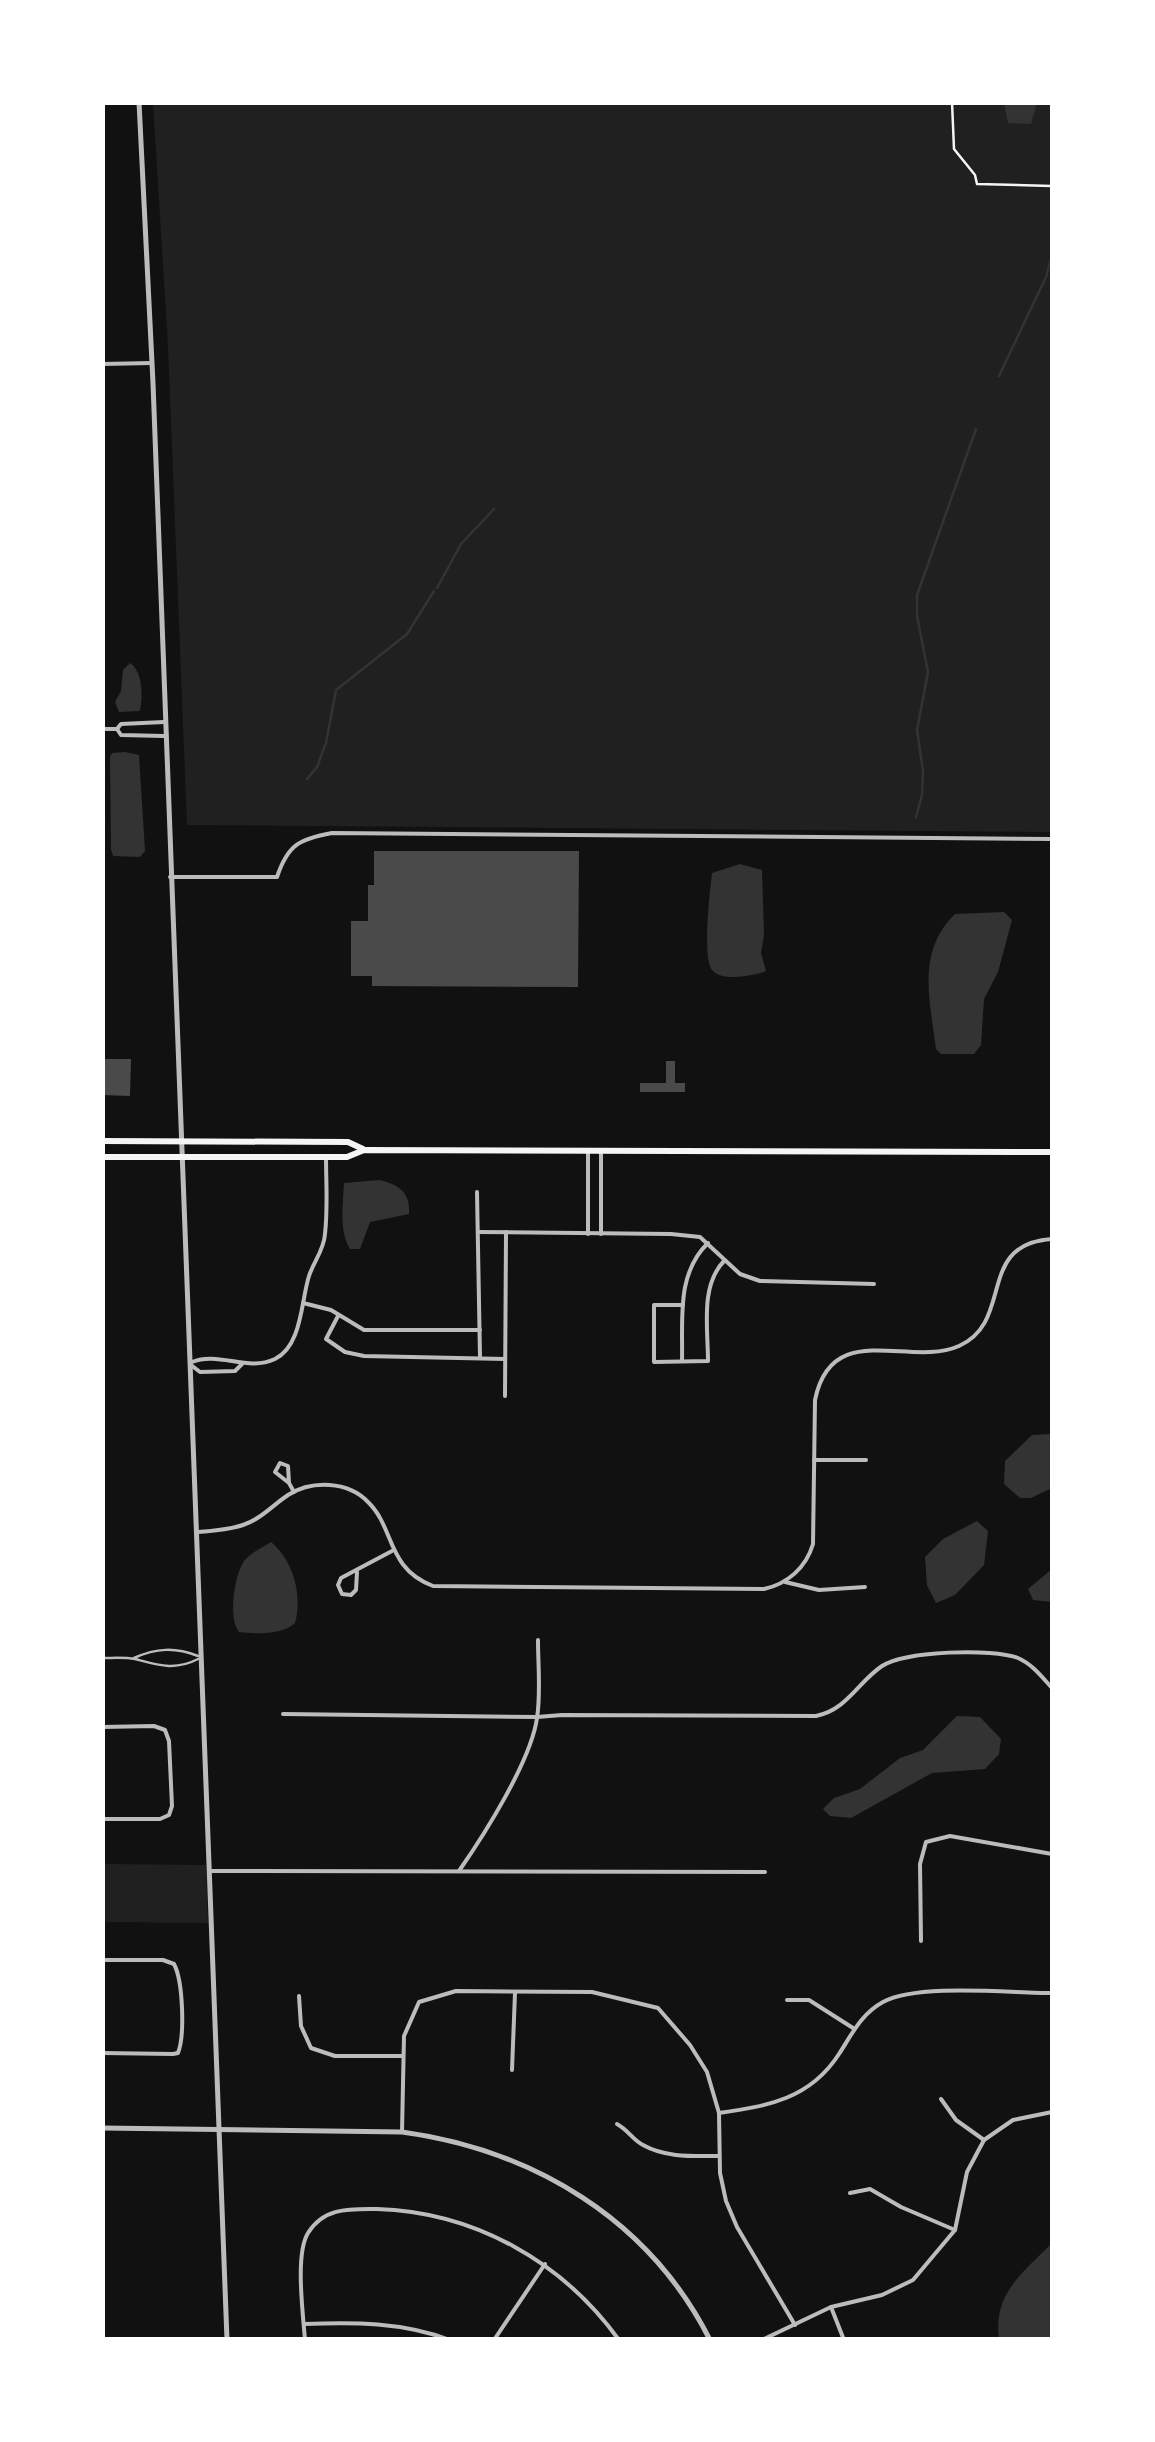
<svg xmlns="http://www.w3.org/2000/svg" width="1155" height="2442" viewBox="0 0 1155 2442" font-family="Inter,sans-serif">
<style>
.green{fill:#202020}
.water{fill:#333}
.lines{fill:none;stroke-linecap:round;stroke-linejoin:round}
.stream{stroke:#333;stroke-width:2.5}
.building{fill:#4a4a4a}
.path{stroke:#f5f5f5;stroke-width:2.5}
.service{stroke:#bcbcbc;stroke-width:2.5}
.minor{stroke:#bcbcbc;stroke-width:4}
.tertiary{stroke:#bcbcbc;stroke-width:5}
.secondary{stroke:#f5f5f5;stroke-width:6}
</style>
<rect width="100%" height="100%" fill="#111"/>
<!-- green -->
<g class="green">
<polygon points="153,103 1052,103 1052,832 187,825 168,347"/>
<polygon points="103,1864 206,1865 208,1923 103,1922"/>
</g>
<!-- water -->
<g class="water">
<polygon points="1004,103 1037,103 1031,124 1008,123"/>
<path d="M130,663C143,672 143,696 140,711L119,712L115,702L121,691L123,670Z"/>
<polygon points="125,752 139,755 145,851 140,857 113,856 111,849 110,757 112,753"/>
<path d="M740,864L762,870L764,935L761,953L766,971C754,976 721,982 712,970C702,957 710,891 712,873Z"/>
<path d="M1004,912L1012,920L998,972L984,999L981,1045L974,1054H941L936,1049C930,1001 916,952 955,914Z"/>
<path d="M379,1180C398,1184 411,1192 409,1214L370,1222L360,1249H350C339,1231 343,1204 344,1183Z"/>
<polygon points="1052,1434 1052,1488 1031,1498 1020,1498 1004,1484 1005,1461 1032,1435"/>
<polygon points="977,1521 988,1531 984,1565 955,1595 936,1603 927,1585 925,1557 943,1539"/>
<path d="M271,1542C293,1560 303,1595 295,1623C283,1635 256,1634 239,1632C228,1619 234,1576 244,1561C250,1553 262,1548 271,1542Z"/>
<polygon points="1052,1569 1052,1602 1033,1600 1028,1589"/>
<polygon points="957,1716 980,1717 1001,1739 999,1754 985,1769 932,1773 851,1818 830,1816 823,1809 834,1798 860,1789 900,1758 923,1750"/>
<path d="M1052,2243V2339H999C993,2293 1022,2274 1052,2243Z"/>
</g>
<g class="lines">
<!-- stream -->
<g class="stream">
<polyline points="999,376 1046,277 1052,255"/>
<polyline points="437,588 461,544 494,509"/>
<polyline points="307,779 317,767 326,743 336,690 407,634 434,591"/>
<polyline points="916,817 922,795 923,771 917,730 928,672 917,616 917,595 976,429"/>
</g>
</g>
<!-- building -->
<g class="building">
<polygon points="374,851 579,851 578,987 372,986 372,976 351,976 351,921 368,921 368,885 374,885"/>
<polygon points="105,1059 131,1059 130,1096 102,1095"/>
<polygon points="666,1061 675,1061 675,1083 685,1083 685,1092 640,1092 640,1083 666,1083"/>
</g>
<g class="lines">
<!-- path -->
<polyline class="path" points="952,102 954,149 975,175 977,184 1052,186"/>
<!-- service -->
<g class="service">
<path d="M102,1658C113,1658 125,1657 135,1659C158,1665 175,1671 198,1659"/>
<path d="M134,1658C156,1648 175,1647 198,1656"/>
</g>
<!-- minor -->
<g class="minor">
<polyline points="102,364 152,363"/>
<polyline points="102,729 117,729 121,724 164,722"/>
<polyline points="117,729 121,735 164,736"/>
<path d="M170,877H277C288,844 300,839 332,833L1052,839"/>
<polyline points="588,1150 588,1234"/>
<polyline points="601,1153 601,1234"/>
<polyline points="477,1192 480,1357"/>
<polyline points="478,1232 671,1234 700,1237 740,1274 760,1281 874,1284"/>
<polyline points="303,1303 331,1310 364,1330 480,1330"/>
<path d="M683,1305H654V1362L708,1361C708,1328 700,1286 724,1261"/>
<polyline points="338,1316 326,1339 345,1352 364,1356 505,1359"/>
<path d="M682,1361C683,1319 676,1274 708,1243"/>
<path d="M192,1362C219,1351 247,1372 275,1359C302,1346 301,1301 309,1276C314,1261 324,1250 325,1234C328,1208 326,1182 326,1157"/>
<polyline points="191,1365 200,1372 235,1371 242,1364"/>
<polyline points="505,1396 506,1232"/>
<polyline points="814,1460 866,1460"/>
<polyline points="289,1483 288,1466 280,1463 275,1472 289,1483 294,1492"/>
<path d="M197,1532C212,1531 228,1530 243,1525C261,1519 273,1505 288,1495C312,1480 348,1481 368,1502C395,1528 386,1568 433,1586L764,1589C787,1584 806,1568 813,1544L815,1400C832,1318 909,1368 959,1346C1015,1321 975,1244 1052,1239"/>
<polyline points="357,1572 356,1590 351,1595 342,1594 338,1585 341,1578 392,1551"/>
<polyline points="785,1582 819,1590 865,1587"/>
<path d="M283,1714L537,1717L562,1715L816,1716C847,1710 858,1682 882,1666C904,1651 993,1648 1018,1658C1032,1664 1042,1677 1052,1688"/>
<polyline points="102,1727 154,1726 165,1730 169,1741 172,1806 169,1815 160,1819 102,1819"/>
<polyline points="209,1871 765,1872"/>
<path d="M459,1871C484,1835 531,1761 537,1718C541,1693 538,1665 538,1640"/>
<polyline points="921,1941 920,1864 926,1842 950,1836 1052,1854"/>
<path d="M102,1960H163L174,1964C183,1981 185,2035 178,2053L173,2054L102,2053"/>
<polyline points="299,1996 301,2026 311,2048 335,2056 402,2056"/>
<polyline points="787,2000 809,2000 853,2028"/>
<polyline points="512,2070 515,1993"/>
<polyline points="941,2099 956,2120 984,2140"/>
<path d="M719,2113C768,2106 810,2099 839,2054C852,2034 861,2014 883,2002C918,1983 1010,1993 1052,1993"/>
<path d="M617,2124C628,2130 633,2140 643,2145C666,2158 694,2156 719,2156"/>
<polyline points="402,2132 404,2036 419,2002 456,1991 592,1992 658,2008 690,2045 707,2072 719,2113 720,2173 726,2201 737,2227 795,2325"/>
<polyline points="850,2193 870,2189 901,2207 955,2230"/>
<polyline points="831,2307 844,2340"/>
<path d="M304,2324C354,2322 402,2322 450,2340"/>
<path d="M305,2340C303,2313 295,2254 308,2233C324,2207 350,2209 377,2209C474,2212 562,2261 619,2340"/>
<polyline points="494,2340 545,2264"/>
<polyline points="762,2340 831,2307 882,2295 913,2280 955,2230 967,2172 984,2140 1013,2120 1052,2112"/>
</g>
<!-- tertiary -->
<g class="tertiary">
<polyline points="139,102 153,383 227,2340"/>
<path d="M102,2128L402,2132C533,2150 649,2219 710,2340"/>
</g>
<!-- secondary -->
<g class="secondary">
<polyline points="102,1141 348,1142 363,1149"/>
<polyline points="102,1157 347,1157 364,1150 1052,1152"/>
</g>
</g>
<!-- border -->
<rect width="1155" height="2442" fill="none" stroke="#ffffff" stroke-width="210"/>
</svg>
